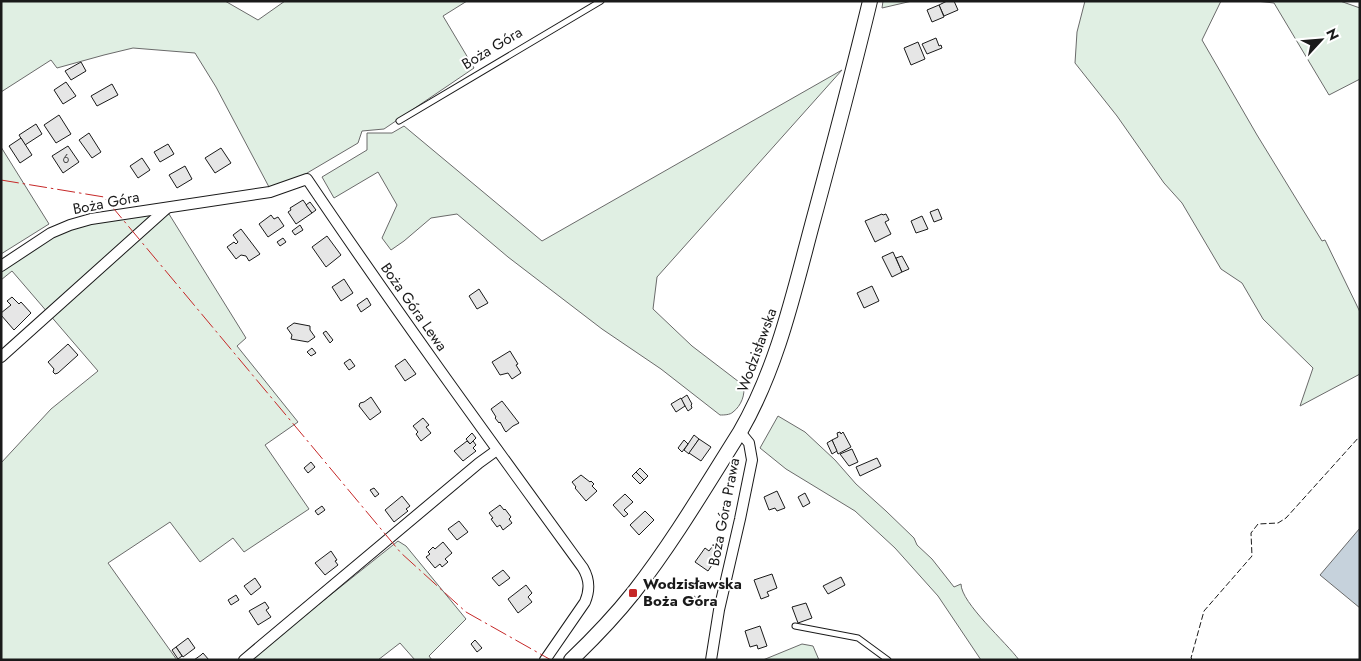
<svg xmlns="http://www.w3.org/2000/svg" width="1361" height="661" viewBox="0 0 1361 661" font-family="Jost,sans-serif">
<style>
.green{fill:#e0efe3;stroke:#6a6a6a}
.water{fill:#c6d2dc;stroke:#6a6a6a}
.building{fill:#e6e6e6;stroke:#1a1a1a}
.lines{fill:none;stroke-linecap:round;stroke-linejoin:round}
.service-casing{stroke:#1a1a1a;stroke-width:7}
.minor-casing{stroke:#1a1a1a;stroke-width:12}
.secondary-casing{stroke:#1a1a1a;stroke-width:16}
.service{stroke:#fff;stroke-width:5}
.minor{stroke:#fff;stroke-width:10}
.secondary{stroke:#fff;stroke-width:14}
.fence{stroke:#1a1a1a;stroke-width:1;stroke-dasharray:6 2.5;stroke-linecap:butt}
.power{stroke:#c62828;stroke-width:1;stroke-dasharray:18 4 2.5 4;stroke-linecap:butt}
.poi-dot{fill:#c62828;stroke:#fff;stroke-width:2}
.labels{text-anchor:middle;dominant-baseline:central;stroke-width:4;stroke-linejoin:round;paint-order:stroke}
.number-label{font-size:12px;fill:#4d4d4d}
.street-label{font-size:15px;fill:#1a1a1a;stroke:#fff}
.poi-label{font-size:15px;font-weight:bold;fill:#1a1a1a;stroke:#fff;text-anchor:start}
</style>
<rect width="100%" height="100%" fill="#fff"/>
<!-- green -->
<g class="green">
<polygon points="1,1 225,1 258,20 285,1 467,1 443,16 474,68 384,129 362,131 358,143 297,179 269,187 216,87 195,53 133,48 104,55 57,68 51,60 1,92"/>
<polygon points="883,1 912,1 882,8"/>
<polygon points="1085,1 1221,1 1202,40 1257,135 1322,241 1325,240 1360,312 1360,374 1300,406 1313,368 1263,319 1242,283 1221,269 1182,203 1164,183 1117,116 1075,63 1077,32"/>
<polygon points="1256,1 1340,1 1360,8 1360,79 1329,95 1274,3"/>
<path d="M842,70L657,277L653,309L692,346L743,385C746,394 741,406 733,412C730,415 724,415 720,415L661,369L602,329L508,257L457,214L431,218L404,241L391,250L382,238L397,205L378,172L334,198L322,177L367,150V133H392L404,126L542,241Z"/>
<polygon points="1,147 49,224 1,254"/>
<polygon points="155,212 157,215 169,214 246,338 237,346 298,422 265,445 309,509 244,552 233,538 200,562 170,522 108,563 177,660 1,660 1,463 51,409 98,371 12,271 1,280 1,269 65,230 92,222"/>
<path d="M778,416L805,432L835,460L856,484L886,511L914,538L917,545L932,559L954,587L961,584C961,603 1007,643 1019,660H981L938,596L895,548L855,511L786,469L760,448Z"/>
<polygon points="398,541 406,546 466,619 429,656 432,660 415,660 400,643 378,660 249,660"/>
<polygon points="802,644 813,646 819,660 763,660"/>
</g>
<!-- water -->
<polygon class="water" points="1360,528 1360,608 1320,575"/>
<!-- building -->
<g class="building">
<polygon points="947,1 954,1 958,10 944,16 939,5"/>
<polygon points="939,5 944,17 932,22 927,10"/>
<polygon points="936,38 939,46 941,45 942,48 927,54 922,44"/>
<polygon points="918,42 925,59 911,65 904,48"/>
<polygon points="81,62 86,71 71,80 65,71"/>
<polygon points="66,82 76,96 63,104 54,90"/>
<polygon points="112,84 118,95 97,106 91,96"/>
<polygon points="59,115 71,134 56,143 44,125"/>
<polygon points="36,124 42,134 25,145 19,135"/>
<polygon points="89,133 101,152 92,158 79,140"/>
<polygon points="21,138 32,155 20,163 9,146"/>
<polygon points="168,144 174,154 160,162 154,152"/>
<polygon points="68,146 79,162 63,173 52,156"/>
<polygon points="221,148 231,163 215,173 205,158"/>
<polygon points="142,158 150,170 138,178 130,166"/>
<polygon points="185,166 192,179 177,188 169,175"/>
<polygon points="303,200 312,213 296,224 288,212 291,210 290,208"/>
<polygon points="310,202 316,210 312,213 306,205"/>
<polygon points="938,209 942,219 934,222 930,212"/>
<polygon points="882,214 883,215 886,214 889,220 885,222 891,234 875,242 865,221"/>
<polygon points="271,215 274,219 278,217 284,226 268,237 259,224"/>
<polygon points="922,216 928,229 916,233 911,221"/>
<polygon points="300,225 303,230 295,235 292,231"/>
<polygon points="241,229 260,254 249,261 246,256 241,255 236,259 227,247 234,242 236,244 238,242 233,235"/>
<polygon points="327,236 341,255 326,267 312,247"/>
<polygon points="283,238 286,242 280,246 277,242"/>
<polygon points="893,252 902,272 892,277 882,257"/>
<polygon points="902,256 909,269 902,272 896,258"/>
<polygon points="344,279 353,293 341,301 332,287"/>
<polygon points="872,286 879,301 864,308 857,293"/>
<polygon points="479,289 488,303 477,309 469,296"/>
<polygon points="12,297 19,304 21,302 31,313 14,330 1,315 1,313 11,305 7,301"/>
<polygon points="367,298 371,305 361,312 357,305"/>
<polygon points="294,323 310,326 310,330 315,337 308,342 291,339 292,335 287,328"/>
<polygon points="326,331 333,340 330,343 323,333"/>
<polygon points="68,344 78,355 58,373 55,374 53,372 54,369 48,362"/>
<polygon points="312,348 316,353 311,356 307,352"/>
<polygon points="510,351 518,364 516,365 521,373 512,379 508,373 500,375 492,362"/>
<polygon points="350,359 355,366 349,370 344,363"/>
<polygon points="405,359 416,374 405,381 395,366"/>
<polygon points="687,395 692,404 691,405 692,408 688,411 681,399"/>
<polygon points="371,397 381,412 370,420 359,406 360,403 364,402"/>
<polygon points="681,398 685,406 676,412 671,404"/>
<polygon points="502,401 519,423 513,426 506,432 505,431 500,422 499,423 495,418 496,417 491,409"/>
<polygon points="423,418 429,425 426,427 431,433 421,441 416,434 418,432 413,426"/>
<polygon points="840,432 841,434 843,432 851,447 838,454 832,440 838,437 837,433"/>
<polygon points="472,433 476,438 470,444 466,439"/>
<polygon points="694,435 699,439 689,454 684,450"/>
<polygon points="699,439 711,447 701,461 689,453"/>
<polygon points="684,440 688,444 682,452 678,448"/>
<polygon points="832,440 837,451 832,454 827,443"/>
<polygon points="467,441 470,444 473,441 476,445 473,448 476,451 463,461 454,451"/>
<polygon points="852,449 858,462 849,466 840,454"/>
<polygon points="877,458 881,466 860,476 856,467"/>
<polygon points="311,462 315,467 308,473 304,468"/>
<polygon points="640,468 648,476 644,480 636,472"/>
<polygon points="636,472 644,480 640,484 632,476"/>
<polygon points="581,475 590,482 591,481 594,484 592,486 597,491 586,501 575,488 576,487 572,482"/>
<polygon points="374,488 379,494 375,497 370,490"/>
<polygon points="777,491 785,508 777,511 775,508 769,510 764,497"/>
<polygon points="805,493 810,503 803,507 798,497"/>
<polygon points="625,494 633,502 624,510 628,514 624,517 613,505"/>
<polygon points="402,496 410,506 406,509 408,511 394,522 385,510"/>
<polygon points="500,505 504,510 505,509 511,517 509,519 512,523 503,530 500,525 497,527 491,519 493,518 489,513"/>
<polygon points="322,506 325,510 318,515 315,511"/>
<polygon points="645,511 654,520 639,535 630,525"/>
<polygon points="459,521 468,532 457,540 448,529"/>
<polygon points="443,542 452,553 445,559 448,562 442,567 440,564 435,568 426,557 430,554 428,552 433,547 435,549"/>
<polygon points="712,547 720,553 708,571 695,562 705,548 709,551"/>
<polygon points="331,551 337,560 335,561 338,565 325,575 315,563"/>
<polygon points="503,570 510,578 499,586 492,578"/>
<polygon points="772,574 777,588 767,592 769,596 761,599 754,580"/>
<polygon points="841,577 845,585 828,594 823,586"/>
<polygon points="255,578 261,587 251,595 244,586"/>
<polygon points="526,585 532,593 528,597 532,602 518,613 508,599"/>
<polygon points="236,595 239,600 231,605 228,600"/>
<polygon points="694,596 703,603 699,608 690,601"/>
<polygon points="265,602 269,608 266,610 271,617 258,625 249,611"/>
<polygon points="806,603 812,618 798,623 792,607"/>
<polygon points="760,626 767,646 758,649 757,645 750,647 745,631"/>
<polygon points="188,638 195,648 183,657 176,647"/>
<polygon points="475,640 482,648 477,652 471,644"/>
<polygon points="176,647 182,656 178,659 172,650"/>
<polygon points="203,653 209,660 194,660 201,655"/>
</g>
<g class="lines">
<!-- service casing -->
<g class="service-casing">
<g id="service">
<polyline points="399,121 601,1"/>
<polyline points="795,626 858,638 888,660"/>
</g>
</g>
<!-- minor casing -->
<g class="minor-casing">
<g id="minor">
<path d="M1,266L51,233L70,225L91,219L270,192L307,179C396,311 490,440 583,568C590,580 590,590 585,602L545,660"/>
<polyline points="1,357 167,208"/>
<polyline points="244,660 479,463 497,450"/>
<polyline points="711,660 719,610 740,519 752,460 749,443 740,432"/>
</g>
</g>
<!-- secondary casing -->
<g class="secondary-casing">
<path id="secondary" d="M571,660C593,639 615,616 634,592C673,542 706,486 740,432C777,368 793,296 812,225C832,151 852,76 870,1"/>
</g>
<!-- service -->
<use href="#service" class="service"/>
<!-- minor -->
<use href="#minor" class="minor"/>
<!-- secondary -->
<use href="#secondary" class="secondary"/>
<!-- fence -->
<polyline class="fence" points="1193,660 1191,658 1204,611 1252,556 1251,533 1258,524 1278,523 1286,518 1360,436"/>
<!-- power -->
<polyline class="power" points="1,180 104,197 401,553 466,612 551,660"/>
</g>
<!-- markers -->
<rect class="poi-dot" x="628" y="588" width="10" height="10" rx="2.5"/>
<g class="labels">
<!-- number labels -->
<g class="number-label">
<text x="66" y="159">6</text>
</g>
<!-- street labels -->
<g class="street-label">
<text transform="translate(492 48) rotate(-31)">Boża Góra</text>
<text transform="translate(106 203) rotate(-11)">Boża Góra</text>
<text transform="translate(414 307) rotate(55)">Boża Góra Lewa</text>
<text transform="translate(757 350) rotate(-70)">Wodzisławska</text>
<text transform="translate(724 512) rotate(-79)">Boża Góra Prawa</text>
</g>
<!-- poi labels -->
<g class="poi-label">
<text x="643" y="584">Wodzisławska<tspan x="643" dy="17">Boża Góra</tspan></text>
</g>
</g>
<!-- border -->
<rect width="1361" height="661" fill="none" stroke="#1a1a1a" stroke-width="5"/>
<!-- north arrow -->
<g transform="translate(1321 40) rotate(64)" stroke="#ffffff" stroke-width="4" paint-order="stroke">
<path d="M0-4L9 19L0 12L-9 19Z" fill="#1a1a1a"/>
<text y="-8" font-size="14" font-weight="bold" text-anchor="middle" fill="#1a1a1a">N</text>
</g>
</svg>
